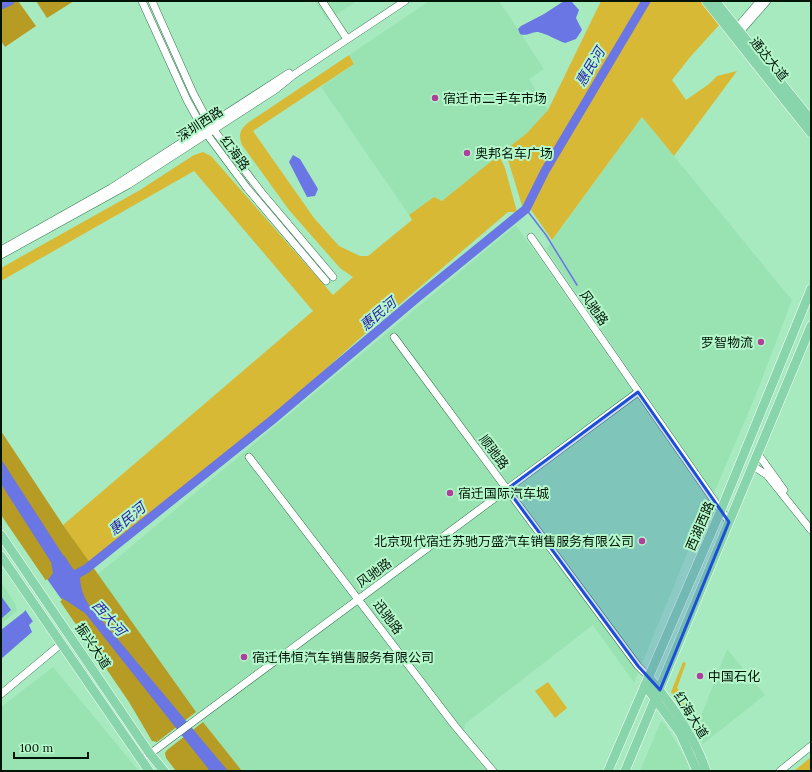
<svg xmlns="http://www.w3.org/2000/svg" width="812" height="772" viewBox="0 0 812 772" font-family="Lora,'Noto Sans SC',serif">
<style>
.built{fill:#99e3b3}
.green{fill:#d8b936}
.forest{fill:#b69b24}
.water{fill:#6976e4}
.pier{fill:#a8eabf}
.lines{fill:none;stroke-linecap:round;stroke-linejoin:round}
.stream{stroke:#6976e4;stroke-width:1.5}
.river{stroke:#6976e4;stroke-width:9}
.minor-casing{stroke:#35744f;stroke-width:8}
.major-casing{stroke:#fff;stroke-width:10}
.minor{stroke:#fff;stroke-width:7}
.major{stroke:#88d4ab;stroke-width:9}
.marked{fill:#1d4ed8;fill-opacity:0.2;stroke:#1d4ed8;stroke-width:3;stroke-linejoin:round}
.poi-dot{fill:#af3f9b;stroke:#b5f7cb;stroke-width:1.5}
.labels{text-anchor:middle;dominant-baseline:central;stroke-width:4;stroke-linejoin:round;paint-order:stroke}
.street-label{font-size:13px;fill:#001507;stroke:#b5f7cb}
.poi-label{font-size:13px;fill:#001507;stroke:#b5f7cb;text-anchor:start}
.water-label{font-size:14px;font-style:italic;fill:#2e23a5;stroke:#b5f7cb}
</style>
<rect width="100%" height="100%" fill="#a8eabf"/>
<!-- built -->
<g class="built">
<polygon points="315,1 357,1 327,20"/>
<polygon points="429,1 499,1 544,69 529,79 548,110 526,134 442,201 434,197 409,215 321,87 354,64 349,55"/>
<polygon points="642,117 792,300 755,397 714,493 546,249"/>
<polygon points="516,225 709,500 634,683 593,625 465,724 463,742 486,771 242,771 91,580"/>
<polygon points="1,582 16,605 17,611 1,624"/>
<polygon points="727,649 765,695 703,744 696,729"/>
<polygon points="53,667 139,771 1,771 1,707"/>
<polygon points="661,721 665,724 685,757 690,771 640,771"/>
</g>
<!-- green -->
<g class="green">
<polygon points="601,1 642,1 523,209 505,150 526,134 548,110"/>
<polygon points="649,1 703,1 721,23 691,56 672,80 686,100 709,84 717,76 737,71 674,156 642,117 552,240 529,207 550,167"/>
<path d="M349,55L354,64L253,131L314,218L339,246L360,256H368L412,220L409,215L434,197L442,201L499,155L505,168L517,212H508L359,339L289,402L89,563L63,525L313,311L194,171L1,281V268L140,190L194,155L203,152L211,156L333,295L353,277L340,268L289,210L242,145C238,134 240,129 249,122Z"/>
<polygon points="683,662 686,663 677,688 687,699 687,717 671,692"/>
<polygon points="548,682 567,708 555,718 535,691"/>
<polygon points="811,757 811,771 794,771"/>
</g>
<!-- forest -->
<g class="forest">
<polygon points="1,1 18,1 36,26 5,47 1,41"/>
<polygon points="36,1 74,1 47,18"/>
<polygon points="1,431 63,525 196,712 157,742 152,741 129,702 1,515"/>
<polygon points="203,722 242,771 176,771 166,758 165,753 167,750"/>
</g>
<!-- water -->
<g class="water">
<path d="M564,1H571L579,10L576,18L582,30L576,39L565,43C556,40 548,34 538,32C532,31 527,37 520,34L518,29L521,26L544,14Z"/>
<polygon points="293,155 300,159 318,189 315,196 307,197 289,162"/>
<path d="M1,459L63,555C68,559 69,565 74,570L86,569L80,578C81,595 88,606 100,618L228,771H210L85,613L62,598L32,622L29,625L32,632L1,659V630L24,612L53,573L51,562L1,484Z"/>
<polygon points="1,596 11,610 1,619"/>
</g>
<!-- pier -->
<polygon class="pier" points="47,579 62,600 34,623 24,608"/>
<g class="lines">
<!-- stream -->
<polyline class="stream" points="526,209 546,235 577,285"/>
<!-- river -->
<g class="river">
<polyline points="1,5 10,1"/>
<polyline points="75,575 86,569 271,421 418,297 526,209 545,171 646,1"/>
</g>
<!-- minor casing -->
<g class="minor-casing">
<g id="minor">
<polyline points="142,1 187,100 203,129 247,188 326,281"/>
<polyline points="152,1 193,93 210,125 262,193 333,277"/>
<polyline points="322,1 345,36"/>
<polyline points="734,31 760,1"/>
<polyline points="738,34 767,1"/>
<polyline points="531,237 729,522"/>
<polyline points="1,250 111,188 289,73"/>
<polyline points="1,255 128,185 275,90 295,74 405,1"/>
<polyline points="394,337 638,666 648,676"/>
<polyline points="758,454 784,490"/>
<polyline points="249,457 455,726 493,771"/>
<polyline points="753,466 767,475 811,530"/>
<polyline points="1,694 61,644"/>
<polyline points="147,756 638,392"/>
<polyline points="780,771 811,746"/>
</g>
</g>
<!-- major casing -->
<g class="major-casing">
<g id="major">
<polyline points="706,1 811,133"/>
<polyline points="715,1 811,120"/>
<polyline points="1,535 150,754 164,771"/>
<polyline points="1,556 149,771"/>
<path d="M648,676C672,705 694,735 706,771"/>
<polyline points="645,685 680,733 697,771"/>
<polyline points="608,771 721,510 811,289"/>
<polyline points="625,771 811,326"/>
</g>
</g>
<!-- minor -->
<use href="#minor" class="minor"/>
<!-- major -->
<use href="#major" class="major"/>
</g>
<!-- marked area -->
<path class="marked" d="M638,392L729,522L660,690L638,666L507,489Z"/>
<!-- markers -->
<g class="poi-dot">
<circle cx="435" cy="98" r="4"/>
<circle cx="467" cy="153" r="4"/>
<circle cx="761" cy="342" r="4"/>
<circle cx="450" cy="493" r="4"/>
<circle cx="642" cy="541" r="4"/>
<circle cx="244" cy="657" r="4"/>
<circle cx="700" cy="676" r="4"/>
</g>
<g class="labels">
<!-- street labels -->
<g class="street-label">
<text transform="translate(769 59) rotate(51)">通达大道</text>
<text transform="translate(200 124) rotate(-33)">深圳西路</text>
<text transform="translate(235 153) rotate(53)">红海路</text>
<text transform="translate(594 308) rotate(55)">风驰路</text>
<text transform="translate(494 452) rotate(53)">顺驰路</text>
<text transform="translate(700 526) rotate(-67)">西湖西路</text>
<text transform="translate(374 573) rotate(-36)">风驰路</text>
<text transform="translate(388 617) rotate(53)">迅驰路</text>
<text transform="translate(93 646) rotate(56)">振兴大道</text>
<text transform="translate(691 715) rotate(58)">红海大道</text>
</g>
<!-- poi labels -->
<g class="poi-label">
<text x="443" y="98">宿迁市二手车市场</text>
<text x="475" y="153">奥邦名车广场</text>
<text x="753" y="342" text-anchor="end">罗智物流</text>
<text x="458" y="493">宿迁国际汽车城</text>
<text x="634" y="541" text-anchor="end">北京现代宿迁苏驰万盛汽车销售服务有限公司</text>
<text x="252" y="657">宿迁伟恒汽车销售服务有限公司</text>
<text x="708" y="676">中国石化</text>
</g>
<!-- water labels -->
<g class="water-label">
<text transform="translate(590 67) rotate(-59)">惠民河</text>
<text transform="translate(378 314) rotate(-40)">惠民河</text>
<text transform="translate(127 519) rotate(-39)">惠民河</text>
<text transform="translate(109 618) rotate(48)">西大河</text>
</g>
</g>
<!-- border -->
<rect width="812" height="772" fill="none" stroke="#001507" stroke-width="4"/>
<!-- scale -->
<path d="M14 752v6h74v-6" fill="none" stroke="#001507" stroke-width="2"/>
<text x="20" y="752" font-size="12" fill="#001507" stroke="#b5f7cb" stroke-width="3" paint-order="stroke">100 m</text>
</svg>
